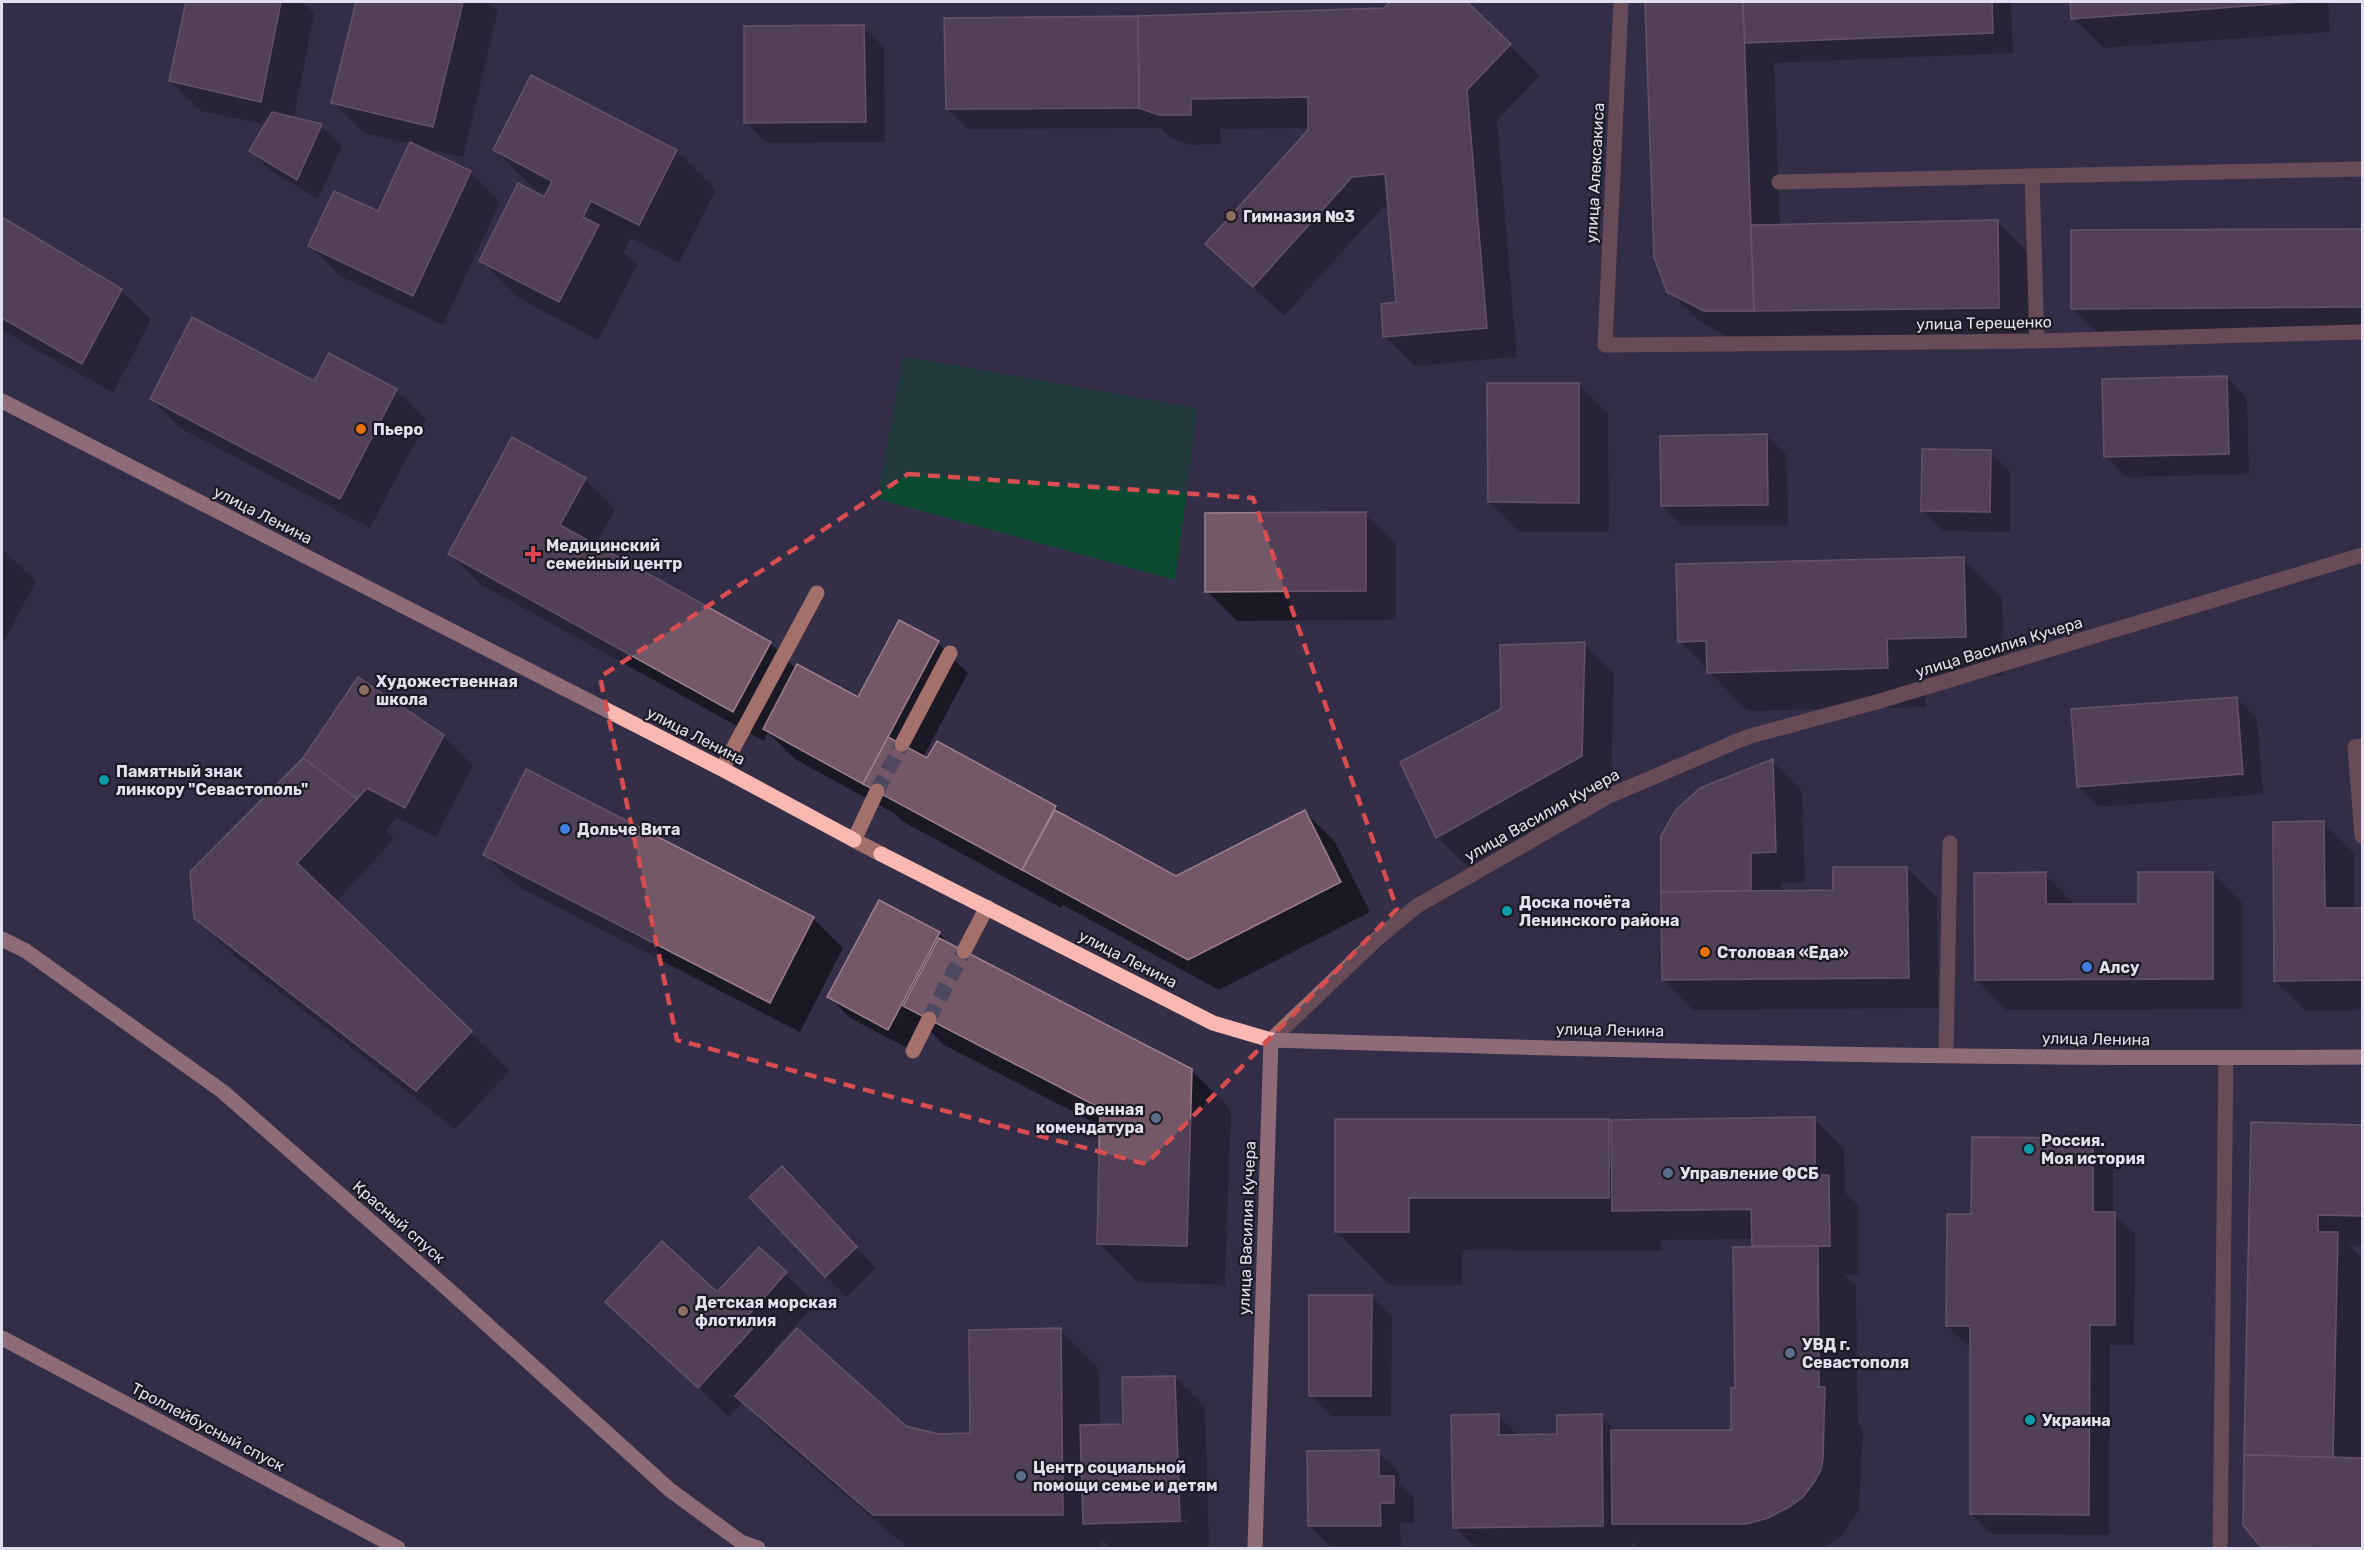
<svg xmlns="http://www.w3.org/2000/svg" width="2364" height="1550" viewBox="0 0 2364 1550" font-family="Rubik,sans-serif">
<style>
.green{fill:#0d4a32}
.shadow{fill:#0007;fill-rule:evenodd}
.building{fill:#745868;stroke:#9d7f8f;stroke-width:1.5}
.lines{fill:none;stroke-linecap:round;stroke-linejoin:round}
.minor-tunnel{stroke:#4e4960;stroke-width:15;stroke-dasharray:15 8;stroke-linecap:butt}
.minor{stroke:#a4706b;stroke-width:15}
.major{stroke:#f9b9b2;stroke-width:15}
.marked{fill:none;stroke:#d84d50;stroke-width:4.5;stroke-dasharray:12 8;stroke-linejoin:round}
.education-dot{fill:#8d6e63;stroke:#1b1924;stroke-width:2}
.food-dot{fill:#e8710a;stroke:#1b1924;stroke-width:2}
.health-dot{fill:#e0444e;stroke:#1b1924;stroke-width:2}
.culture-dot{fill:#0f9aa8;stroke:#1b1924;stroke-width:2}
.shop-dot{fill:#3f7fe0;stroke:#1b1924;stroke-width:2}
.service-dot{fill:#5c6f8a;stroke:#1b1924;stroke-width:2}
.labels{text-anchor:middle;dominant-baseline:central;stroke-width:4.5;stroke-linejoin:round;paint-order:stroke}
.street-label{font-size:16px;fill:#e2dfef;stroke:#1b1924}
.poi-label{font-size:16px;font-weight:bold;fill:#e2dfef;stroke:#1b1924;text-anchor:start}
</style>
<rect width="100%" height="100%" fill="#342e47"/>
<!-- green -->
<polygon class="green" points="903,356 1198,408 1175,580 877,499"/>
<!-- shadow -->
<g class="shadow">
<polygon points="187,2 303,2 314,13 294,119 321,126 342,146 318,199 271,171 251,151 266,125 201,111 170,81"/>
<polygon points="357,2 488,2 498,11 463,157 417,147 470,172 500,202 443,325 340,276 310,246 379,213 411,144 363,133 333,102"/>
<polygon points="1392,2 1465,2 1540,75 1497,121 1517,357 1415,366 1385,336 1397,304 1389,206 1383,207 1284,316 1207,244 1310,131 1310,128 1220,129 1221,144 1190,145 1171,138 1161,128 968,129 947,109 1137,18 1385,9"/>
<polygon points="1646,2 2011,2 2013,53 1774,63 1780,226 1997,221 2028,252 2029,337 1735,341 1699,321 1669,291 1656,257"/>
<polygon points="2071,2 2328,2 2330,32 2103,48 2073,18"/>
<polygon points="864,27 884,47 885,142 766,143 746,122"/>
<polygon points="532,77 677,151 716,190 679,263 631,238 624,252 637,265 598,340 520,299 481,260 546,195 534,189 495,150"/>
<polygon points="2,217 4,220 121,290 151,320 113,393 2,330"/>
<polygon points="2362,230 2362,337 2103,338 2072,308 2072,232"/>
<polygon points="2227,377 2247,398 2249,474 2126,477 2106,456"/>
<polygon points="315,383 396,390 427,420 370,528 182,429 151,399"/>
<polygon points="1578,384 1608,414 1609,532 1519,532 1489,502"/>
<polygon points="1767,436 1787,456 1788,525 1683,526 1662,506"/>
<polygon points="1990,452 2010,472 2010,532 1943,531 1923,510"/>
<polygon points="585,479 615,509 595,546 770,643 796,669 859,699 938,643 968,673 923,757 928,760 937,743 1056,807 1065,817 1176,878 1305,812 1335,842 1370,912 1219,990 1063,905 1061,908 904,822 895,814 795,759 768,733 764,741 480,584 450,554"/>
<polygon points="1365,514 1396,544 1396,620 1237,621 1207,591"/>
<polygon points="2,549 36,581 2,646"/>
<polygon points="1963,559 2002,598 2004,676 1925,678 1926,707 1747,711 1680,641"/>
<polygon points="1584,644 1614,674 1611,786 1467,867 1437,837 1502,710"/>
<polygon points="2237,698 2257,719 2263,794 2099,807 2078,787"/>
<polygon points="443,736 473,766 436,837 397,818 386,830 394,839 336,902 510,1071 455,1129 235,957 195,917 192,872"/>
<polygon points="1772,761 1802,791 1805,882 1781,883 1781,892 1834,891 1907,868 1937,898 1938,1008 1693,1010 1663,980"/>
<polygon points="2324,823 2354,853 2354,909 2362,909 2362,1010 2306,1011 2275,981"/>
<polygon points="485,855 813,918 843,948 800,1032 515,885"/>
<polygon points="2045,874 2075,905 2140,905 2213,874 2243,904 2243,1009 2006,1010 1976,979"/>
<polygon points="939,933 952,947 1191,1070 1231,1109 1225,1285 1137,1282 1098,1243 1101,1126 944,1045 922,1023 909,1049 850,1018 829,997"/>
<path d="M1814,1119L1844,1149L1845,1192L1859,1206V1275H1845L1856,1286L1858,1423L1863,1428L1859,1510L1842,1536L1823,1548H1638L1632,1542V1548H1475L1454,1527L1498,1416L1519,1436H1559L1601,1416L1616,1431L1733,1432L1756,1248L1753,1239L1661,1240V1251L1462,1250V1285H1390L1336,1231L1337,1120L1608,1121L1612,1124ZM1759,1208V1211L1661,1212V1209Z"/>
<polygon points="2252,1124 2362,1126 2362,1245 2349,1245 2362,1258 2362,1548 2265,1548 2262,1546"/>
<polygon points="2092,1140 2113,1160 2113,1214 2135,1234 2134,1345 2110,1345 2109,1535 1992,1534 1971,1514 1972,1346 1968,1346 1947,1326 1973,1216"/>
<polygon points="802,1188 876,1268 846,1297 826,1276"/>
<path d="M759,1249L816,1304L773,1350L905,1427L938,1435H972L1060,1330L1099,1369L1100,1426L1125,1425L1175,1377L1205,1407L1209,1548H1110L1101,1540L1102,1548H908L775,1435L743,1402L729,1417L638,1332L717,1294ZM1187,1519V1522L1112,1524V1521Z"/>
<polygon points="1372,1297 1392,1317 1391,1416 1331,1416 1310,1395"/>
<polygon points="1378,1452 1399,1472 1399,1483 1414,1498 1414,1523 1400,1523 1401,1546 1330,1546 1309,1526"/>
</g>
<!-- building -->
<g class="building">
<polygon points="186,2 281,2 261,102 169,81"/>
<polygon points="356,2 463,2 433,127 331,103"/>
<polygon points="1390,2 1467,2 1511,44 1467,90 1487,328 1383,337 1381,304 1396,302 1385,174 1352,177 1253,287 1205,244 1308,130 1308,97 1191,99 1191,115 1159,115 1139,108 1138,16 1384,8"/>
<polygon points="1645,2 1743,2 1754,311 1704,311 1667,292 1654,257"/>
<polygon points="1743,2 1992,2 1993,33 1745,43"/>
<polygon points="2070,2 2301,2 2071,19"/>
<polygon points="1138,16 1139,108 946,109 944,18"/>
<polygon points="864,25 866,122 744,123 744,26"/>
<polygon points="531,75 677,150 639,225 591,201 583,217 599,225 559,302 479,261 518,183 544,197 552,181 493,150"/>
<polygon points="272,112 322,124 297,180 249,151"/>
<polygon points="410,142 471,171 413,296 308,246 334,191 378,211"/>
<polygon points="2,217 122,289 82,364 2,318"/>
<polygon points="1998,220 1999,308 1754,311 1751,225"/>
<polygon points="2362,229 2362,307 2071,309 2071,230"/>
<polygon points="192,317 314,381 329,353 397,389 340,499 150,399"/>
<polygon points="2227,376 2229,454 2104,457 2102,379"/>
<polygon points="1487,383 1579,383 1579,503 1488,502"/>
<polygon points="1767,434 1768,505 1661,506 1660,436"/>
<polygon points="512,437 586,478 560,525 771,642 733,712 448,554"/>
<polygon points="1922,449 1991,450 1990,512 1921,511"/>
<polygon points="1366,512 1366,591 1205,592 1205,513"/>
<polygon points="1964,557 1966,637 1887,639 1888,668 1707,673 1706,641 1678,642 1676,564"/>
<polygon points="899,620 939,641 863,784 763,729 797,664 858,697"/>
<polygon points="1585,642 1582,756 1436,838 1400,762 1501,709 1500,645"/>
<polygon points="358,677 444,735 405,808 367,788 357,799 303,758"/>
<polygon points="2237,697 2243,774 2077,787 2071,709"/>
<polygon points="888,737 927,758 937,741 1056,806 1022,870 863,784"/>
<polygon points="303,758 357,799 297,863 472,1031 416,1091 194,918 190,872"/>
<polygon points="1773,759 1776,852 1751,853 1751,891 1661,892 1661,836 1675,811 1700,788"/>
<polygon points="526,769 814,917 770,1003 483,855"/>
<polygon points="1055,810 1176,876 1305,810 1341,882 1188,960 1022,870"/>
<polygon points="2324,821 2325,908 2362,908 2362,980 2274,981 2273,822"/>
<polygon points="1833,867 1907,867 1909,978 1662,980 1661,892 1833,890"/>
<polygon points="2046,872 2046,904 2138,904 2138,872 2213,872 2213,979 1975,980 1974,873"/>
<polygon points="879,900 940,932 888,1030 827,997"/>
<polygon points="939,938 1192,1069 1187,1246 1097,1244 1100,1108 903,1006"/>
<polygon points="1815,1117 1815,1175 1829,1175 1830,1246 1752,1246 1751,1209 1612,1211 1611,1120"/>
<polygon points="1335,1119 1609,1119 1609,1198 1409,1198 1409,1232 1335,1232"/>
<polygon points="2251,1122 2362,1125 2362,1216 2318,1215 2318,1232 2338,1232 2333,1458 2244,1455"/>
<polygon points="1972,1137 2093,1138 2093,1212 2115,1212 2115,1325 2090,1325 2089,1515 1970,1514 1970,1326 1946,1326 1947,1214 1971,1214"/>
<polygon points="782,1166 857,1247 825,1277 749,1197"/>
<polygon points="662,1241 717,1292 759,1247 787,1272 744,1320 753,1328 698,1388 605,1302"/>
<polygon points="1818,1246 1819,1387 1825,1387 1823,1458 1821,1470 1814,1482 1803,1497 1789,1507 1768,1518 1746,1524 1612,1524 1611,1430 1731,1430 1731,1388 1735,1388 1733,1247"/>
<polygon points="1309,1295 1372,1295 1371,1396 1309,1396"/>
<polygon points="797,1328 906,1426 938,1434 970,1433 969,1330 1061,1328 1063,1515 873,1515 735,1396"/>
<polygon points="1175,1376 1180,1521 1083,1524 1080,1425 1123,1424 1122,1377"/>
<polygon points="1499,1414 1499,1435 1557,1434 1557,1415 1602,1414 1603,1526 1453,1528 1451,1415"/>
<polygon points="1379,1450 1379,1476 1394,1476 1394,1503 1380,1503 1381,1526 1308,1526 1307,1451"/>
<polygon points="2244,1455 2362,1458 2362,1548 2261,1547 2243,1525"/>
</g>
<g class="lines">
<!-- minor-tunnel -->
<g class="minor-tunnel">
<polyline points="877,791 902,744"/>
<polyline points="929,1019 964,951"/>
</g>
<!-- minor -->
<g class="minor">
<polyline points="1621,2 1605,345 2037,341 2362,332"/>
<polyline points="2032,176 2362,169"/>
<polyline points="1779,182 2032,176 2037,341"/>
<polyline points="902,744 950,653"/>
<polyline points="2362,746 2355,747 2362,836"/>
<polyline points="722,769 817,593"/>
<polyline points="877,791 854,840 881,854"/>
<polyline points="964,951 987,907"/>
<polyline points="1271,1040 1378,938 1417,906 1609,796 1747,737 1880,701 2362,555"/>
<polyline points="913,1051 929,1019"/>
<polyline points="1946,1055 1950,843"/>
<polyline points="2220,1548 2226,1058"/>
</g>
<!-- major -->
<g class="major">
<polyline points="2,401 722,769 854,840"/>
<path d="M881,854L1213,1023L1271,1040C1634,1051 1999,1060 2362,1057"/>
<polyline points="2,939 26,951 222,1091 450,1291 670,1490 741,1542 758,1548"/>
<polyline points="2,1338 398,1548"/>
<polyline points="1255,1548 1271,1040"/>
</g>
</g>
<!-- marked area -->
<path d="M0 0H2364V1550H0ZM908,474L1253,498L1397,909L1146,1164L677,1040L600,677Z" fill="#342e47" fill-opacity=".55" fill-rule="evenodd"/>
<path class="marked" d="M908,474L1253,498L1397,909L1146,1164L677,1040L600,677Z"/>
<!-- markers -->
<g class="education-dot">
<circle cx="1231" cy="216" r="6"/>
<circle cx="364" cy="690" r="6"/>
<circle cx="683" cy="1311" r="6"/>
</g>
<g class="food-dot">
<circle cx="361" cy="429" r="6"/>
<circle cx="1705" cy="952" r="6"/>
</g>
<path class="health-dot" d="M530 545h6v6h6v6h-6v6h-6v-6h-6v-6h6z"/>
<g class="culture-dot">
<circle cx="104" cy="780" r="6"/>
<circle cx="1507" cy="911" r="6"/>
<circle cx="2029" cy="1149" r="6"/>
<circle cx="2030" cy="1420" r="6"/>
</g>
<g class="shop-dot">
<circle cx="565" cy="829" r="6"/>
<circle cx="2087" cy="967" r="6"/>
</g>
<g class="service-dot">
<circle cx="1156" cy="1118" r="6"/>
<circle cx="1668" cy="1173" r="6"/>
<circle cx="1790" cy="1353" r="6"/>
<circle cx="1021" cy="1476" r="6"/>
</g>
<g class="labels">
<!-- street labels -->
<g class="street-label">
<text transform="translate(1595 173) rotate(-87)">улица Алексакиса</text>
<text transform="translate(1984 323) rotate(-1)">улица Терещенко</text>
<text transform="translate(263 515) rotate(27)">улица Ленина</text>
<text transform="translate(1999 647) rotate(-17)">улица Василия Кучера</text>
<text transform="translate(696 736) rotate(27)">улица Ленина</text>
<text transform="translate(1542 815) rotate(-29)">улица Василия Кучера</text>
<text transform="translate(1128 959) rotate(27)">улица Ленина</text>
<text transform="translate(1610 1030) rotate(1)">улица Ленина</text>
<text transform="translate(2096 1039) rotate(1)">улица Ленина</text>
<text transform="translate(399 1222) rotate(41)">Красный спуск</text>
<text transform="translate(1247 1228) rotate(-88)">улица Василия Кучера</text>
<text transform="translate(208 1427) rotate(28)">Троллейбусный спуск</text>
</g>
<!-- poi labels -->
<g class="poi-label">
<text x="1243" y="216">Гимназия №3</text>
<text x="373" y="429">Пьеро</text>
<text x="546" y="545">Медицинский<tspan x="546" dy="18">семейный центр</tspan></text>
<text x="376" y="681">Художественная<tspan x="376" dy="18">школа</tspan></text>
<text x="116" y="771">Памятный знак<tspan x="116" dy="18">линкору "Севастополь"</tspan></text>
<text x="577" y="829">Дольче Вита</text>
<text x="1519" y="902">Доска почёта<tspan x="1519" dy="18">Ленинского района</tspan></text>
<text x="1717" y="952">Столовая «Еда»</text>
<text x="2099" y="967">Алсу</text>
<text x="1144" y="1109" text-anchor="end">Военная<tspan x="1144" dy="18">комендатура</tspan></text>
<text x="2041" y="1140">Россия.<tspan x="2041" dy="18">Моя история</tspan></text>
<text x="1680" y="1173">Управление ФСБ</text>
<text x="695" y="1302">Детская морская<tspan x="695" dy="18">флотилия</tspan></text>
<text x="1802" y="1344">УВД г.<tspan x="1802" dy="18">Севастополя</tspan></text>
<text x="2042" y="1420">Украина</text>
<text x="1033" y="1467">Центр социальной<tspan x="1033" dy="18">помощи семье и детям</tspan></text>
</g>
</g>
<!-- border -->
<rect width="2364" height="1550" fill="none" stroke="#e2dfef" stroke-width="6"/>
</svg>
